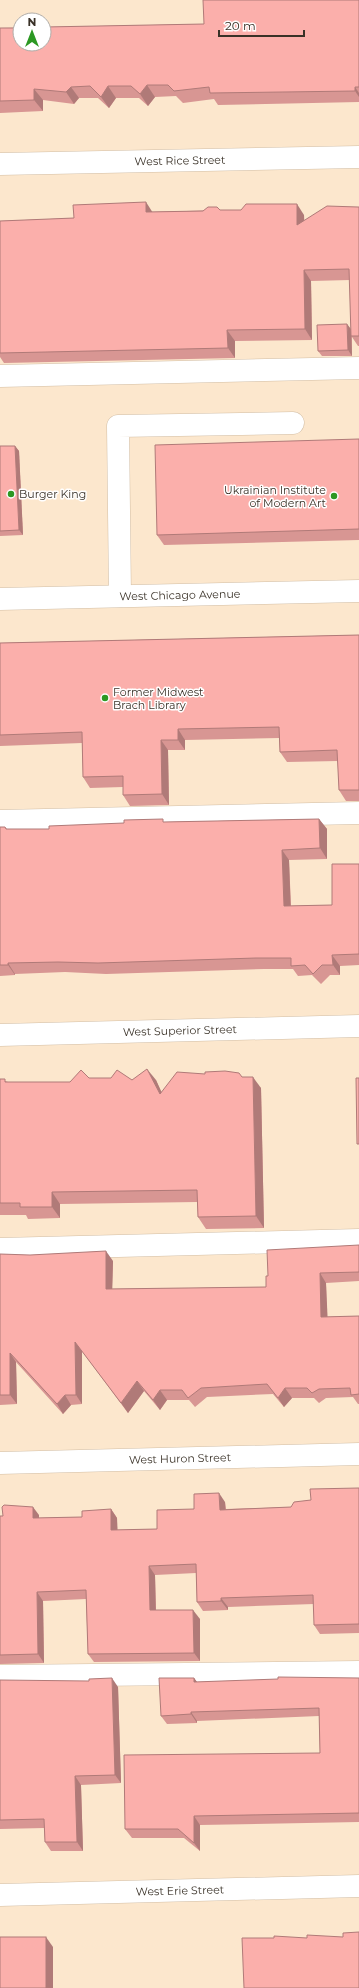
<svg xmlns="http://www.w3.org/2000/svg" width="359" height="1988" viewBox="0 0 359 1988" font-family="Montserrat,sans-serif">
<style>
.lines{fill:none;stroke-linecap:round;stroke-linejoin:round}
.minor-casing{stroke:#d2bea5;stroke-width:23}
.major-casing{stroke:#d2bea5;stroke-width:23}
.minor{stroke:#fff;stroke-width:22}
.major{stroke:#fff;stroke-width:22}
.wall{fill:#d89693}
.shaded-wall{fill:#b07a78}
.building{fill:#fbafab;stroke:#b07a78}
.poi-dot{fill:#2c9823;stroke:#fff;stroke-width:1.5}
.labels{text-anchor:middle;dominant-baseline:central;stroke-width:3;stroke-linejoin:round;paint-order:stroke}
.street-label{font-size:11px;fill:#393127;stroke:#fff}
.poi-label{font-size:11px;fill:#393127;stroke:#fff;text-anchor:start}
</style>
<rect width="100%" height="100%" fill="#fce7cd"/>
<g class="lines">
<!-- minor casing -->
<g class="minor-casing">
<g id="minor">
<path id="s1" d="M0,164L359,157"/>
<polyline points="0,376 359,368"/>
<polyline points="120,596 118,426 293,423"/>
<polyline points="0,821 359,813"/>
<path id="s2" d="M0,1035L359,1026"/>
<polyline points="0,1249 359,1240"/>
<path id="s3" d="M0,1463L359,1454"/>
<polyline points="0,1676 359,1672"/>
<path id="s4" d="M0,1895L359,1886"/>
</g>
</g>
<!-- major casing -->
<g class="major-casing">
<g id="major">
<path id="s5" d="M0,599L359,591"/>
</g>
</g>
<!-- minor -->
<use href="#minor" class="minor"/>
<!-- major -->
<use href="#major" class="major"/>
</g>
<!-- wall -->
<g class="wall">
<polygon points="359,0 359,102 218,105 214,99 183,103 176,96 155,97 148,106 139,98 116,98 109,108 98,98 79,98 74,104 43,100 43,111 0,113 0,28 204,24"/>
<polygon points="358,207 359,207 359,346 358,346 352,337 352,356 322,356 318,351 351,329 350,280 311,281 312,340 235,341 235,358 4,363 0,357 0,221 74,218 153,212 220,210 304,215 304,221"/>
<polygon points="359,439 359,540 164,545 157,535"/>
<polygon points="0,446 15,446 19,451 23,535 0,536"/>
<polygon points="359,635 359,801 346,801 339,790 338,761 287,762 280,752 279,738 185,740 185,750 168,750 169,805 130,806 123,795 123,787 90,788 83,777 82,743 0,746 0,643"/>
<polygon points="319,819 327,829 327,859 289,860 291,906 332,905 359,864 359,965 340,966 340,975 330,975 321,984 312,975 298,976 293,969 264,969 106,974 65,972 15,974 15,975 0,976 0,827 5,827 7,829 49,829 165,822"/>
<polygon points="242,1077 261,1088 264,1228 206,1229 198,1217 197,1202 60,1204 60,1218 28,1219 26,1215 0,1215 0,1079 8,1082 70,1082 89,1078 132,1080 156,1080 161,1092"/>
<polygon points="359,1245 359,1281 326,1283 327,1317 359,1316 359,1404 358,1404 353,1397 326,1398 319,1403 314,1398 292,1398 284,1407 273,1394 207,1397 195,1407 189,1400 167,1400 160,1410 144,1391 128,1413 82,1351 82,1404 71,1405 63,1414 16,1362 17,1404 0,1405 0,1254 113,1261 112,1289 266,1287 268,1276"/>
<polygon points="359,1488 359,1633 320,1634 314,1625 314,1604 228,1607 228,1610 203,1611 197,1602 196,1573 155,1575 156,1610 200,1619 200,1661 94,1662 88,1654 86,1599 43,1601 44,1663 0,1664 0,1516 39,1515 39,1518 82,1517 111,1509 117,1518 117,1530 157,1529 194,1509 225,1502 226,1509 291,1507 311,1500"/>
<polygon points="194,1678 197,1682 359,1678 359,1822 200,1825 200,1851 184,1838 132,1838 125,1829 320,1753 319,1716 197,1721 197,1723 167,1724 161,1716"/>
<polygon points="0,1680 118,1687 121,1783 81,1785 83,1851 51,1851 45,1842 44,1828 0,1829"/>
</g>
<!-- shaded-wall -->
<g class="shaded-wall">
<polygon points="147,85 155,97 148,106 140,94"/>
<polygon points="108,86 116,98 109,108 101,97"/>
<polygon points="71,87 79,98 74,104 66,92"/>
<polygon points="355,87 359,93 359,97 355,91"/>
<polygon points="34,89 43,100 43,111 34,100"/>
<polygon points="146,202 153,213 146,212"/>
<polygon points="297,204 304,215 305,236 297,225"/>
<polygon points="304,270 311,281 312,340 305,329"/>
<polygon points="347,324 351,329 352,356 348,350"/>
<polygon points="227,330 235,341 235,358 228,348"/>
<polygon points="15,446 19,451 23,535 19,530"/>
<polygon points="178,729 185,740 185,750 178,740"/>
<polygon points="161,740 168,750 169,805 162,794"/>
<polygon points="319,819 327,829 327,859 320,848"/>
<polygon points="282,850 289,860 291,916 284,906"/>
<polygon points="332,955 340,966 340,975 333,965"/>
<polygon points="8,963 15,974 15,975 8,965"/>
<polygon points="147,1069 156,1080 168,1106 160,1094"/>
<polygon points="253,1077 261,1088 264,1228 256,1216"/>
<polygon points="52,1192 60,1204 60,1218 52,1207"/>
<polygon points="106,1251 113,1261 112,1299 106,1289"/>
<polygon points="320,1273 326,1283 328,1327 321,1317"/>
<polygon points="75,1342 82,1351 82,1404 76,1395"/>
<polygon points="10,1353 16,1362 17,1404 10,1395"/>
<polygon points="137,1381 144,1391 128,1413 121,1403"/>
<polygon points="285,1388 292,1398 284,1407 278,1398"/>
<polygon points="160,1390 167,1400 160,1410 153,1400"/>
<polygon points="65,1395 71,1405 63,1414 57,1404"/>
<polygon points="219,1493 225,1502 226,1518 220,1510"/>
<polygon points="33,1507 39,1515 39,1526 33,1518"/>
<polygon points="111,1509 117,1518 118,1539 111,1530"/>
<polygon points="149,1566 155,1575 156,1619 150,1610"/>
<polygon points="37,1592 43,1601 44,1663 38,1654"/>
<polygon points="221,1598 228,1607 228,1610 221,1601"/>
<polygon points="193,1610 200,1619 200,1661 194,1653"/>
<polygon points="112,1678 118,1687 121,1783 115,1775"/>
<polygon points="194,1678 200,1686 194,1682"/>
<polygon points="191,1712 197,1721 197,1723 191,1714"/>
<polygon points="75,1776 81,1785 83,1851 77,1842"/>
<polygon points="194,1816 200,1825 200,1851 194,1843"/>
<polygon points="46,1937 53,1947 53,1988 46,1988"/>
</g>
<!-- building -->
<g class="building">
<polygon points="203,0 359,0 359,87 355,87 355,91 210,93 209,87 174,91 168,85 147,85 140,94 131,86 108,86 101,97 90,86 71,87 66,92 34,89 34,100 0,101 0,28 20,28 20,44 44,44 44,27 204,24"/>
<polygon points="146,202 146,212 203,211 208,207 217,207 220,210 241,210 246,204 297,204 297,225 327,206 358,207 359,207 359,336 351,336 349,269 304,270 305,329 227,330 228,348 0,353 0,221 74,218 73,205"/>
<polygon points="347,324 348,350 318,351 317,325"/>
<polygon points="359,439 359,529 157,535 155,445"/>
<polygon points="0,446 15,446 19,530 0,531"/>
<polygon points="359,635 359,790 339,790 337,750 280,752 279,727 178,729 178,740 161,740 162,794 123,795 123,776 83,777 82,732 0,735 0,643"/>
<polygon points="163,819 163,822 319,819 320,848 282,850 284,906 332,905 332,864 359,864 359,954 332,955 333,965 322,965 313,974 305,965 291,966 291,958 256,958 98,963 58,962 8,963 8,965 0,965 0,827 5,827 6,829 49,829 49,826 124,823 124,820"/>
<polygon points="147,1069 160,1094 177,1072 205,1074 205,1072 225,1071 239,1073 242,1077 253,1077 256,1216 198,1217 197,1190 52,1192 52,1207 20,1207 20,1203 0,1203 0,1079 5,1079 5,1082 70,1082 81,1070 89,1078 111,1078 117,1070 132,1080"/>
<polygon points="356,1078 359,1078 359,1144 357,1144"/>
<polygon points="359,1245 359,1272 320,1273 321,1317 359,1316 359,1394 351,1395 350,1388 319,1389 312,1393 307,1388 285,1388 278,1398 267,1384 201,1388 188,1398 182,1390 160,1390 153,1400 137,1381 121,1403 75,1342 76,1395 65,1395 57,1404 10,1353 10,1395 0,1395 0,1254 30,1255 106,1251 106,1289 266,1287 266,1276 268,1276 267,1250"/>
<polygon points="359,1488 359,1624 314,1625 313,1595 221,1598 221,1601 197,1602 196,1564 149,1566 150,1610 193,1610 194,1653 88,1654 86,1590 37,1592 38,1654 0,1655 0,1516 3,1516 2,1507 4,1505 33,1507 33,1518 82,1517 82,1511 111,1509 111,1530 157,1529 157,1510 194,1509 194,1494 219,1493 220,1510 291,1507 294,1502 311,1500 310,1489"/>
<polygon points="278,1677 359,1678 359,1813 194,1816 194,1843 178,1829 125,1829 124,1755 320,1753 319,1708 191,1712 191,1714 161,1716 159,1678 194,1678 194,1682 278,1679"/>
<polygon points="112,1678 115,1775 75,1776 77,1842 45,1842 44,1819 0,1820 0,1680 89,1681 89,1679"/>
<polygon points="359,1932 359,1988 244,1988 242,1938 274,1938 274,1936 307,1938 307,1935 343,1937 343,1933"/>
<rect x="0" y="1937" width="46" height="51"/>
</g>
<!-- markers -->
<g class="poi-dot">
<circle cx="11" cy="494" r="4"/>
<circle cx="334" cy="496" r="4"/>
<circle cx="105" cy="698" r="4"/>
</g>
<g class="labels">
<!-- street labels -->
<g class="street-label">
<text stroke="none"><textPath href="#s1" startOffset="180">West Rice Street</textPath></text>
<text stroke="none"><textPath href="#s5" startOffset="180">West Chicago Avenue</textPath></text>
<text stroke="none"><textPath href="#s2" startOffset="180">West Superior Street</textPath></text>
<text stroke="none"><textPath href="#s3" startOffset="180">West Huron Street</textPath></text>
<text stroke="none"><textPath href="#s4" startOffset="180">West Erie Street</textPath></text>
</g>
<!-- poi labels -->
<g class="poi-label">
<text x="326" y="490" text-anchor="end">Ukrainian Institute<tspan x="326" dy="13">of Modern Art</tspan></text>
<text x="19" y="494">Burger King</text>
<text x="113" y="692">Former Midwest<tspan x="113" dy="13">Brach Library</tspan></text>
</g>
</g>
<!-- north arrow -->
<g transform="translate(32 32)"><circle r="19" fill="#ffffff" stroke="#b0ada9"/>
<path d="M0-3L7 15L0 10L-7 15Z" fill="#2c9823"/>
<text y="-6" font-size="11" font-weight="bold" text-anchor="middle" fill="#393127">N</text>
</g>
<!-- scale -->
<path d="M219 30v6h85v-6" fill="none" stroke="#393127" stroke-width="2"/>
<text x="225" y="30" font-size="12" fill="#393127" stroke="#ffffff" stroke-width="3" paint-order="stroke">20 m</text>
</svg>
